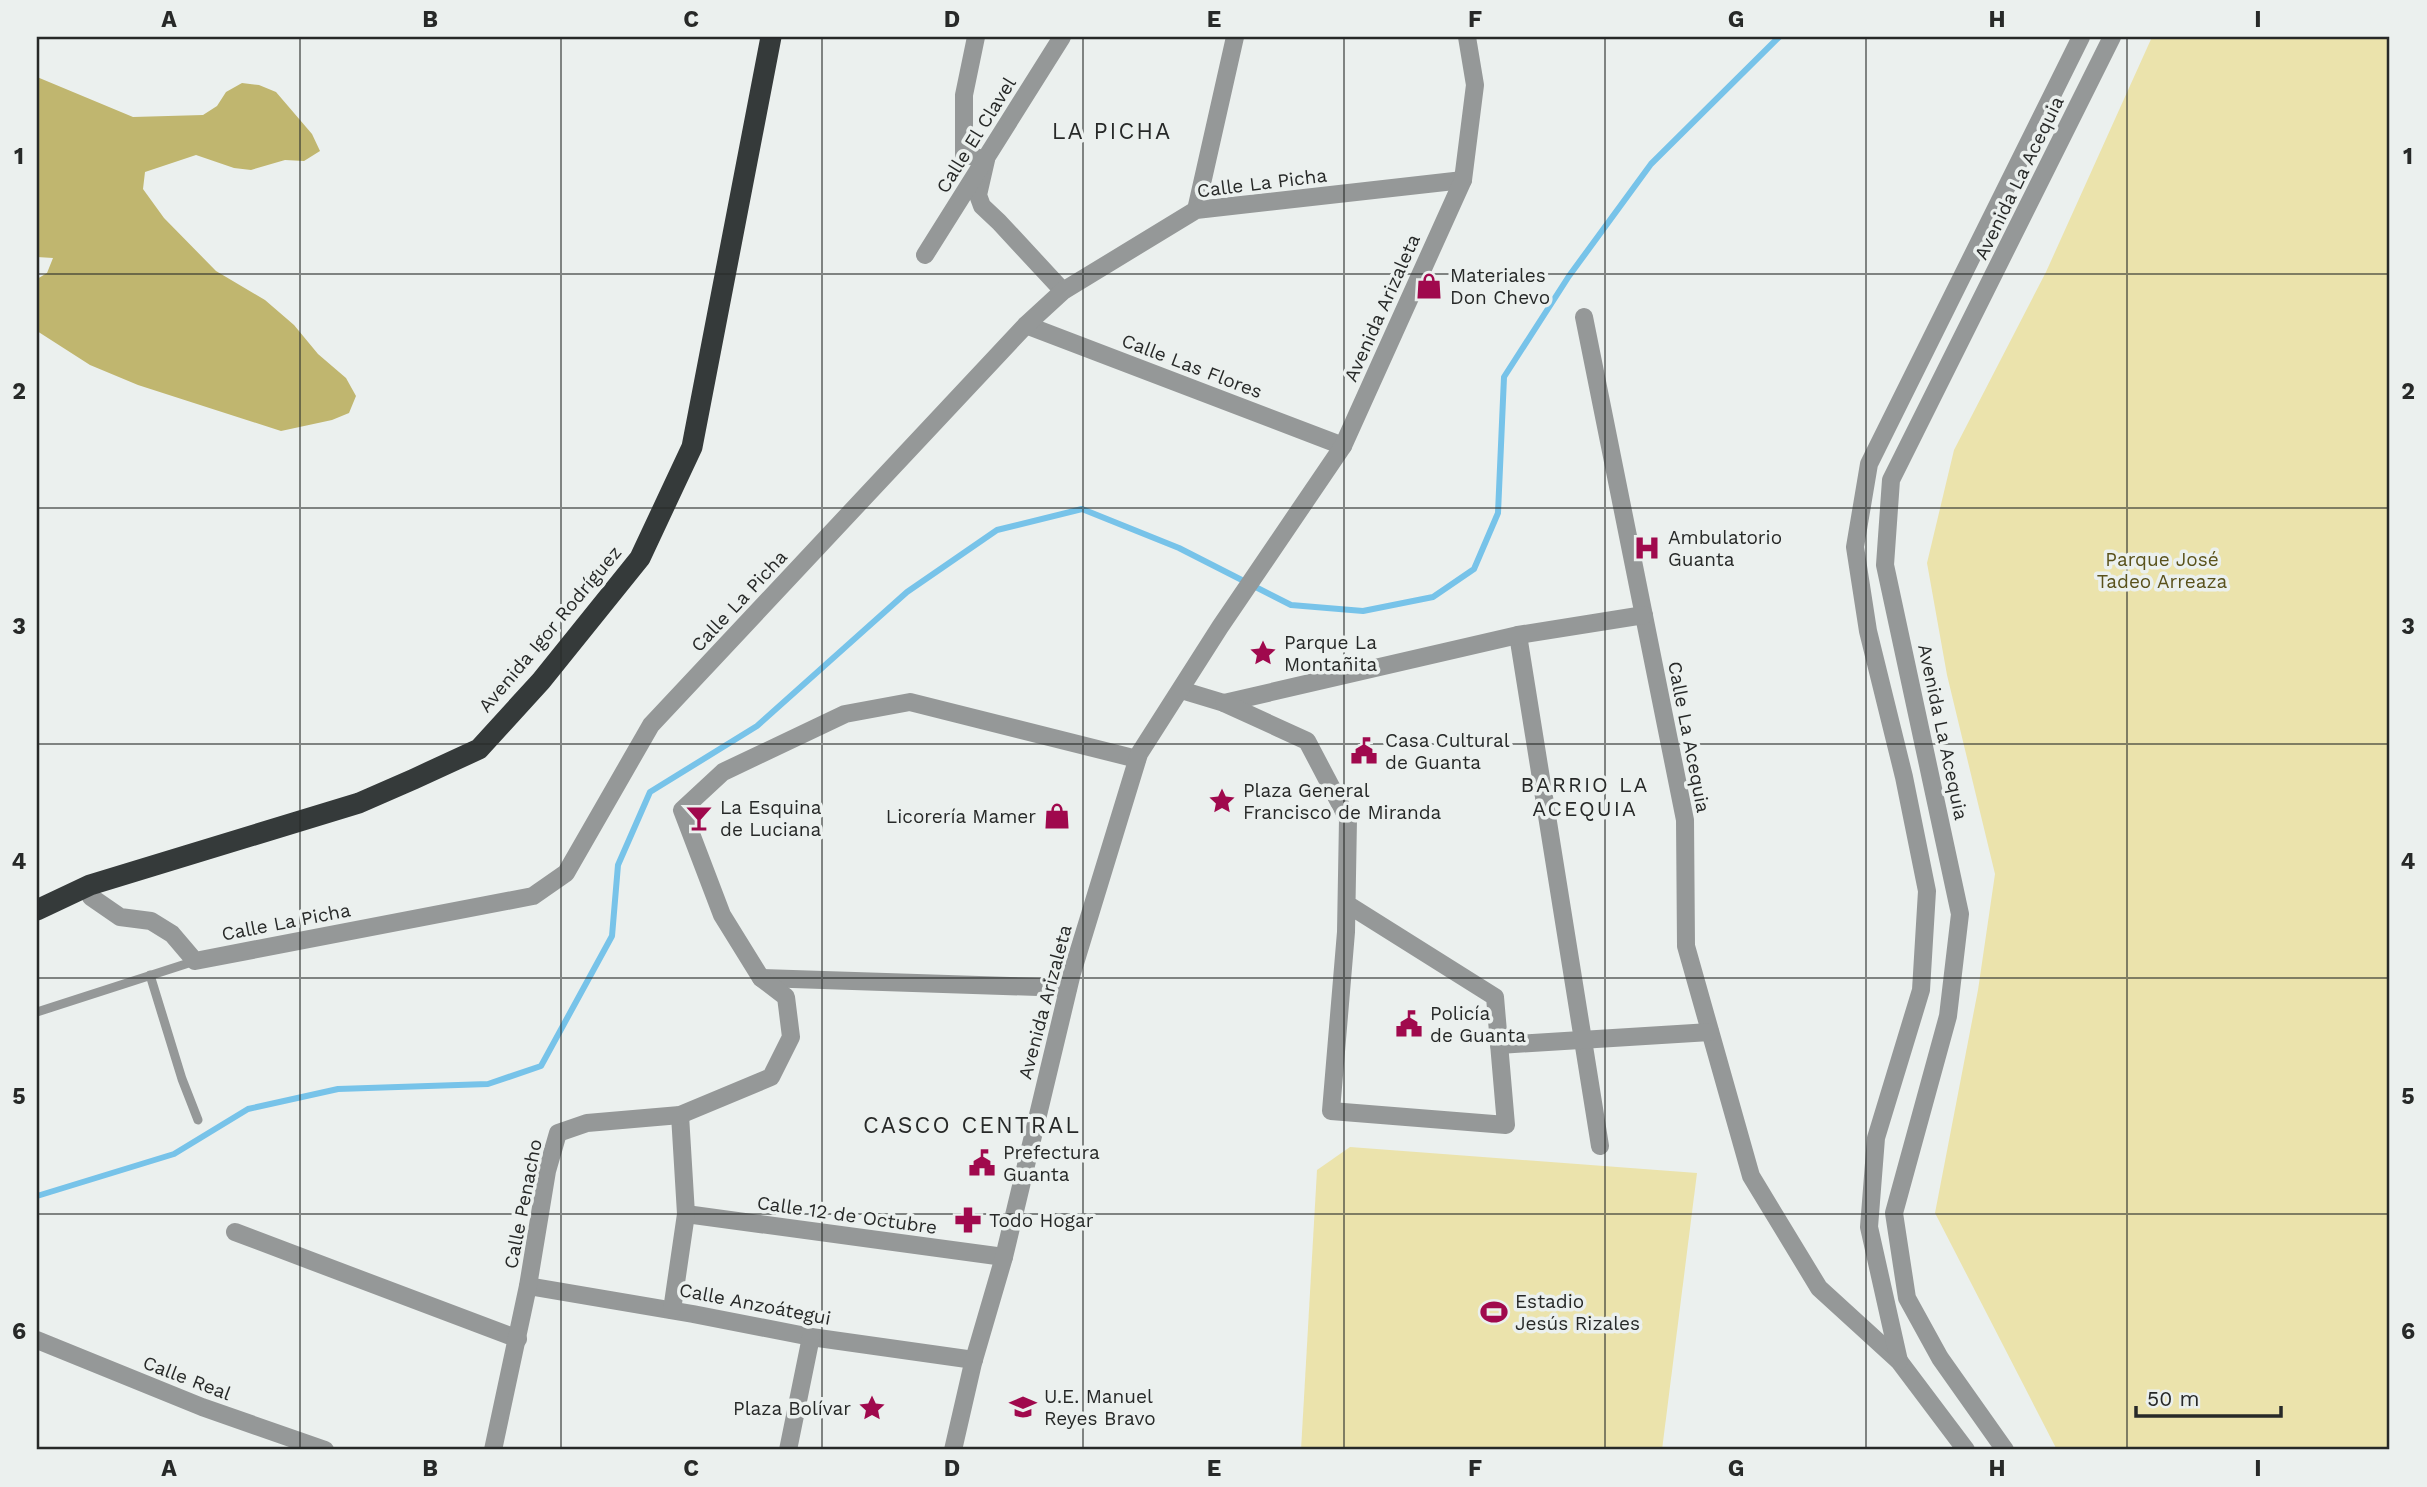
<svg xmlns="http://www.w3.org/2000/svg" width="2427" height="1487" viewBox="0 0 2427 1487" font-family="'Work Sans',sans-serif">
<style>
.green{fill:#ebe3ac}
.forest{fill:#c0b66f}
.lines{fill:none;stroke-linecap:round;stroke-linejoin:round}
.stream{stroke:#77c3e9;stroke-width:6}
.lane{stroke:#959898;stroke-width:9}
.street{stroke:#959898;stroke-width:18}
.highway{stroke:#353a3a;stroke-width:21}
.grid{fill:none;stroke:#272928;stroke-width:2;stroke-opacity:0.55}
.labels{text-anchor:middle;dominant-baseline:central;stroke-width:7;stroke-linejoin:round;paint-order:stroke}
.street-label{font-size:19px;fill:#272928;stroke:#ebf0ee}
.poi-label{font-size:19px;fill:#272928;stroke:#ebf0ee;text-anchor:start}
.park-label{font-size:19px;fill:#59511b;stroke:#ebf0ee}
.neighbourhood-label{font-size:21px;letter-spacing:2px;fill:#272928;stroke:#ebf0ee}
.quarter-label{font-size:23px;letter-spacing:2px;fill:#272928;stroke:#ebf0ee}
.neatline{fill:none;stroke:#272928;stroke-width:2.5}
.grid-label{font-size:23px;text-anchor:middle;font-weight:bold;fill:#272928}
</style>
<rect width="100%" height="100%" fill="#ebf0ee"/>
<!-- green -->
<g class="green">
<polygon points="2152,37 2390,37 2390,1450 2057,1450 1935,1213 1978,990 1995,874 1947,675 1927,563 1954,450 2046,272"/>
<polygon points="1350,1147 1697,1173 1662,1450 1301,1450 1317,1170"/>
</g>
<!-- forest -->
<polygon class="forest" points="37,77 133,117 203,115 217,106 226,92 242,83 259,85 276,92 312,134 320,151 304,161 285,160 251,170 234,168 196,155 145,172 143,189 164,218 216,271 265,300 294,325 318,354 346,378 356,396 349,413 332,420 281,431 138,385 90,365 37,331 37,279 47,273 53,258 37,257"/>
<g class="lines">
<!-- stream -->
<polyline class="stream" points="37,1196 174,1154 248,1109 338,1089 488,1084 541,1066 612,936 618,865 650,792 757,726 907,592 997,530 1082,509 1179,548 1291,605 1363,611 1433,597 1474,569 1498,513 1504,377 1569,276 1651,164 1779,37"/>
<!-- lane -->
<g class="lane">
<polyline points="150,975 182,1079 198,1120"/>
<polyline points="37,1012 195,961"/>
</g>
<!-- street -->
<g class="street">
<polyline points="976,37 964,95 964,154 986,160 978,195 982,206 999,222 1063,291"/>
<polyline points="1196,210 1235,37"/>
<polyline points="925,255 1062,37"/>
<polyline points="1584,317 1685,820 1686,946 1751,1176 1819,1288 1899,1361 1966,1450"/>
<polyline points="1026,325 1343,446"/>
<polyline points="1518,635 1600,1146"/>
<polyline points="1181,690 1224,703 1518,635 1644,615"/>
<polyline points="1224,703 1307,741 1348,819 1346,932 1331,1111 1506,1125 1495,997 1347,904"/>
<polyline points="90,885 91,897 120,917 151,921 172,934 195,961 533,896 566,873 651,725 1026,325 1063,291 1196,210 1463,180"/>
<polyline points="761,978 1068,988"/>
<polyline points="1499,1045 1710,1032"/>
<polyline points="686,1214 1004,1257"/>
<polyline points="235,1232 518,1339"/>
<polyline points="528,1286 693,1314 811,1337 974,1360"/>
<polyline points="672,1310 686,1214 680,1115"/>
<polyline points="37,1340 202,1407 325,1450"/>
<polyline points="1899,1361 1869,1227 1876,1138 1921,990 1927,891 1904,777 1868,631 1855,547 1869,464 2081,37"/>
<polyline points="493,1450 528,1286 547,1171 558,1133 587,1123 680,1115 771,1077 791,1037 786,997 761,978 722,915 682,810 723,772 845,714 910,702 1137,759"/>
<polyline points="788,1450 811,1337"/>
<polyline points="953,1450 973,1363 1004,1257 1072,973 1139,754 1220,627 1343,446 1463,180 1475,85 1467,37"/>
<polyline points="2005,1450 1940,1358 1907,1298 1894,1213 1948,1016 1960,914 1885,565 1891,480 2112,37"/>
</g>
<!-- highway -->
<polyline class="highway" points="37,910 90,885 359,803 414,779 479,749 541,681 640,558 692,447 771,37"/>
</g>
<!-- grid -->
<path class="grid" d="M300,37V1450M561,37V1450M822,37V1450M1083,37V1450M1344,37V1450M1605,37V1450M1866,37V1450M2127,37V1450M37,274H2390M37,508H2390M37,744H2390M37,978H2390M37,1214H2390"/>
<!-- icons -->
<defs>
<g id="shop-bare" transform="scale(2.1)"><path d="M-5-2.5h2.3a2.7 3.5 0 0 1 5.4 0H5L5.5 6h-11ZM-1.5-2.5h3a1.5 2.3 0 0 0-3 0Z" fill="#a0094d" stroke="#ebf0ee" stroke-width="2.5" paint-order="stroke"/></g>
<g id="hospital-bare" transform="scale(2.1)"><path d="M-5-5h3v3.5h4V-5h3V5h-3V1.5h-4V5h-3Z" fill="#a0094d" stroke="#ebf0ee" stroke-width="2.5" paint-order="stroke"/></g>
<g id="sight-bare" transform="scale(2.1)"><path d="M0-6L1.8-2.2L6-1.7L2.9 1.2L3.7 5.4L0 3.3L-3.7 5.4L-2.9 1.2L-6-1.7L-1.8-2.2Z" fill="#a0094d" stroke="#ebf0ee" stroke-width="2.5" paint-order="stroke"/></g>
<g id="civic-bare" transform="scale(2.1)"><path d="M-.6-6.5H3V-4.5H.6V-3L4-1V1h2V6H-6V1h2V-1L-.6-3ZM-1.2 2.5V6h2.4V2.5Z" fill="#a0094d" stroke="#ebf0ee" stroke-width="2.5" paint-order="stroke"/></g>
<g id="bar-bare" transform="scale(2.1)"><path d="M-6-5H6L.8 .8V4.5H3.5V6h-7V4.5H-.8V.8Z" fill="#a0094d" stroke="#ebf0ee" stroke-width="2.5" paint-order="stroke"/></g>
<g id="pharmacy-bare" transform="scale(2.1)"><path d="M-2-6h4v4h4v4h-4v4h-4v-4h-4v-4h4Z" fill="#a0094d" stroke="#ebf0ee" stroke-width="2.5" paint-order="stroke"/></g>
<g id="stadium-bare" transform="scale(2.1)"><path d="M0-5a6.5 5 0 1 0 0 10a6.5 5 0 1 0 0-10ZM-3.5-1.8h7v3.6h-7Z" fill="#a0094d" stroke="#ebf0ee" stroke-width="2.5" paint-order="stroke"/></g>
<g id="school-bare" transform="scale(2.1)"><path d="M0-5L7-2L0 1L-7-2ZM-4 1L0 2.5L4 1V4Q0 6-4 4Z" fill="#a0094d" stroke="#ebf0ee" stroke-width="2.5" paint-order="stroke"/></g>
</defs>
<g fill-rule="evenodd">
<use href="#shop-bare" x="1429" y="286"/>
<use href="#hospital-bare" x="1647" y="548"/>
<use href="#sight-bare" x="1263" y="653"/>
<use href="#civic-bare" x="1364" y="751"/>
<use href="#sight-bare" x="1222" y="801"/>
<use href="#shop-bare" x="1057" y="816"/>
<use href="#bar-bare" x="699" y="818"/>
<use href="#civic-bare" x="1409" y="1024"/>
<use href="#civic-bare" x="982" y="1163"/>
<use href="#pharmacy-bare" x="968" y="1220"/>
<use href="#stadium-bare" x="1494" y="1312"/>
<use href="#school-bare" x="1023" y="1407"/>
<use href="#sight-bare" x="872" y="1408"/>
</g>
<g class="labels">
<!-- street labels -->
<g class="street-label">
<text transform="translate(976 135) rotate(-58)">Calle El Clavel</text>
<text transform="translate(2019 178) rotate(-64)">Avenida La Acequia</text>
<text transform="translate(1262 183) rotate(-7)">Calle La Picha</text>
<text transform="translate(1382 308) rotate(-66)">Avenida Arizaleta</text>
<text transform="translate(1192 366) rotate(21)">Calle Las Flores</text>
<text transform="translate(739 601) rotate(-47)">Calle La Picha</text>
<text transform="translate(550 629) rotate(-50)">Avenida Igor Rodríguez</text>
<text transform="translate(1943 732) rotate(78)">Avenida La Acequia</text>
<text transform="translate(1689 737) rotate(79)">Calle La Acequia</text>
<text transform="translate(286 922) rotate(-11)">Calle La Picha</text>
<text transform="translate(1045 1002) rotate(-75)">Avenida Arizaleta</text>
<text transform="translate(523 1204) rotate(-79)">Calle Penacho</text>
<text transform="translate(847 1215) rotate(8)">Calle 12 de Octubre</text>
<text transform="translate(755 1304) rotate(11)">Calle Anzoátegui</text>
<text transform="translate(187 1378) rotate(21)">Calle Real</text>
</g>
<!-- poi labels -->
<g class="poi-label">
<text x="1450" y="275">Materiales<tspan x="1450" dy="22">Don Chevo</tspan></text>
<text x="1668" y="537">Ambulatorio<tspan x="1668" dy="22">Guanta</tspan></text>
<text x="1284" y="642">Parque La<tspan x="1284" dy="22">Montañita</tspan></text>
<text x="1385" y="740">Casa Cultural<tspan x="1385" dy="22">de Guanta</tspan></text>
<text x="1243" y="790">Plaza General<tspan x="1243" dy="22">Francisco de Miranda</tspan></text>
<text x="720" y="807">La Esquina<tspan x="720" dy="22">de Luciana</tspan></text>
<text x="1036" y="816" text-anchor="end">Licorería Mamer</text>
<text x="1430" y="1013">Policía<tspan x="1430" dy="22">de Guanta</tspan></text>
<text x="1003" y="1152">Prefectura<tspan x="1003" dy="22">Guanta</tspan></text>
<text x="989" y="1220">Todo Hogar</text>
<text x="1515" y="1301">Estadio<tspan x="1515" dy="22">Jesús Rizales</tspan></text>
<text x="1044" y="1396">U.E. Manuel<tspan x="1044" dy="22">Reyes Bravo</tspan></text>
<text x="851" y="1408" text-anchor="end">Plaza Bolívar</text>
</g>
<!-- park labels -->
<g class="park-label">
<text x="2162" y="559">Parque José<tspan x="2162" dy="22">Tadeo Arreaza</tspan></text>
</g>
<!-- neighbourhood labels -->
<g class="neighbourhood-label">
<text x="1585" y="784">BARRIO LA<tspan x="1585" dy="24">ACEQUIA</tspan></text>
</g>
<!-- quarter labels -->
<g class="quarter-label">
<text x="1112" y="131">LA PICHA</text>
<text x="972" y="1125">CASCO CENTRAL</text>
</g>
</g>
<!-- border -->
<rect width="2427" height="1487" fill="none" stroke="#ebf0ee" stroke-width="77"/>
<!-- scale -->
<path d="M2136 1406v10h145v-10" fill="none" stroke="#272928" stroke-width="3.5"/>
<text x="2147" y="1406" font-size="21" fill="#272928" stroke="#ebf0ee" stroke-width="5" paint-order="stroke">50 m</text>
<rect x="38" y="38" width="2350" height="1410" class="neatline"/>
<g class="grid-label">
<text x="169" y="27">A</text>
<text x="430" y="27">B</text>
<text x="691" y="27">C</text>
<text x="952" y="27">D</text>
<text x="1214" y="27">E</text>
<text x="1475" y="27">F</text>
<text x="1736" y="27">G</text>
<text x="1997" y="27">H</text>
<text x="2258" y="27">I</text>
<text x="19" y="164">1</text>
<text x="2408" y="164">1</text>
<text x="19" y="399">2</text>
<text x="2408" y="399">2</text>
<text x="19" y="634">3</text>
<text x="2408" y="634">3</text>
<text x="19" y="869">4</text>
<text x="2408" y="869">4</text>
<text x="19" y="1104">5</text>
<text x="2408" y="1104">5</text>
<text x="19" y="1339">6</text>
<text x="2408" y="1339">6</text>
<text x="169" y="1476">A</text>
<text x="430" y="1476">B</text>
<text x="691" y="1476">C</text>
<text x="952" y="1476">D</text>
<text x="1214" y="1476">E</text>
<text x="1475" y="1476">F</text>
<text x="1736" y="1476">G</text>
<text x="1997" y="1476">H</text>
<text x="2258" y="1476">I</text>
</g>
</svg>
